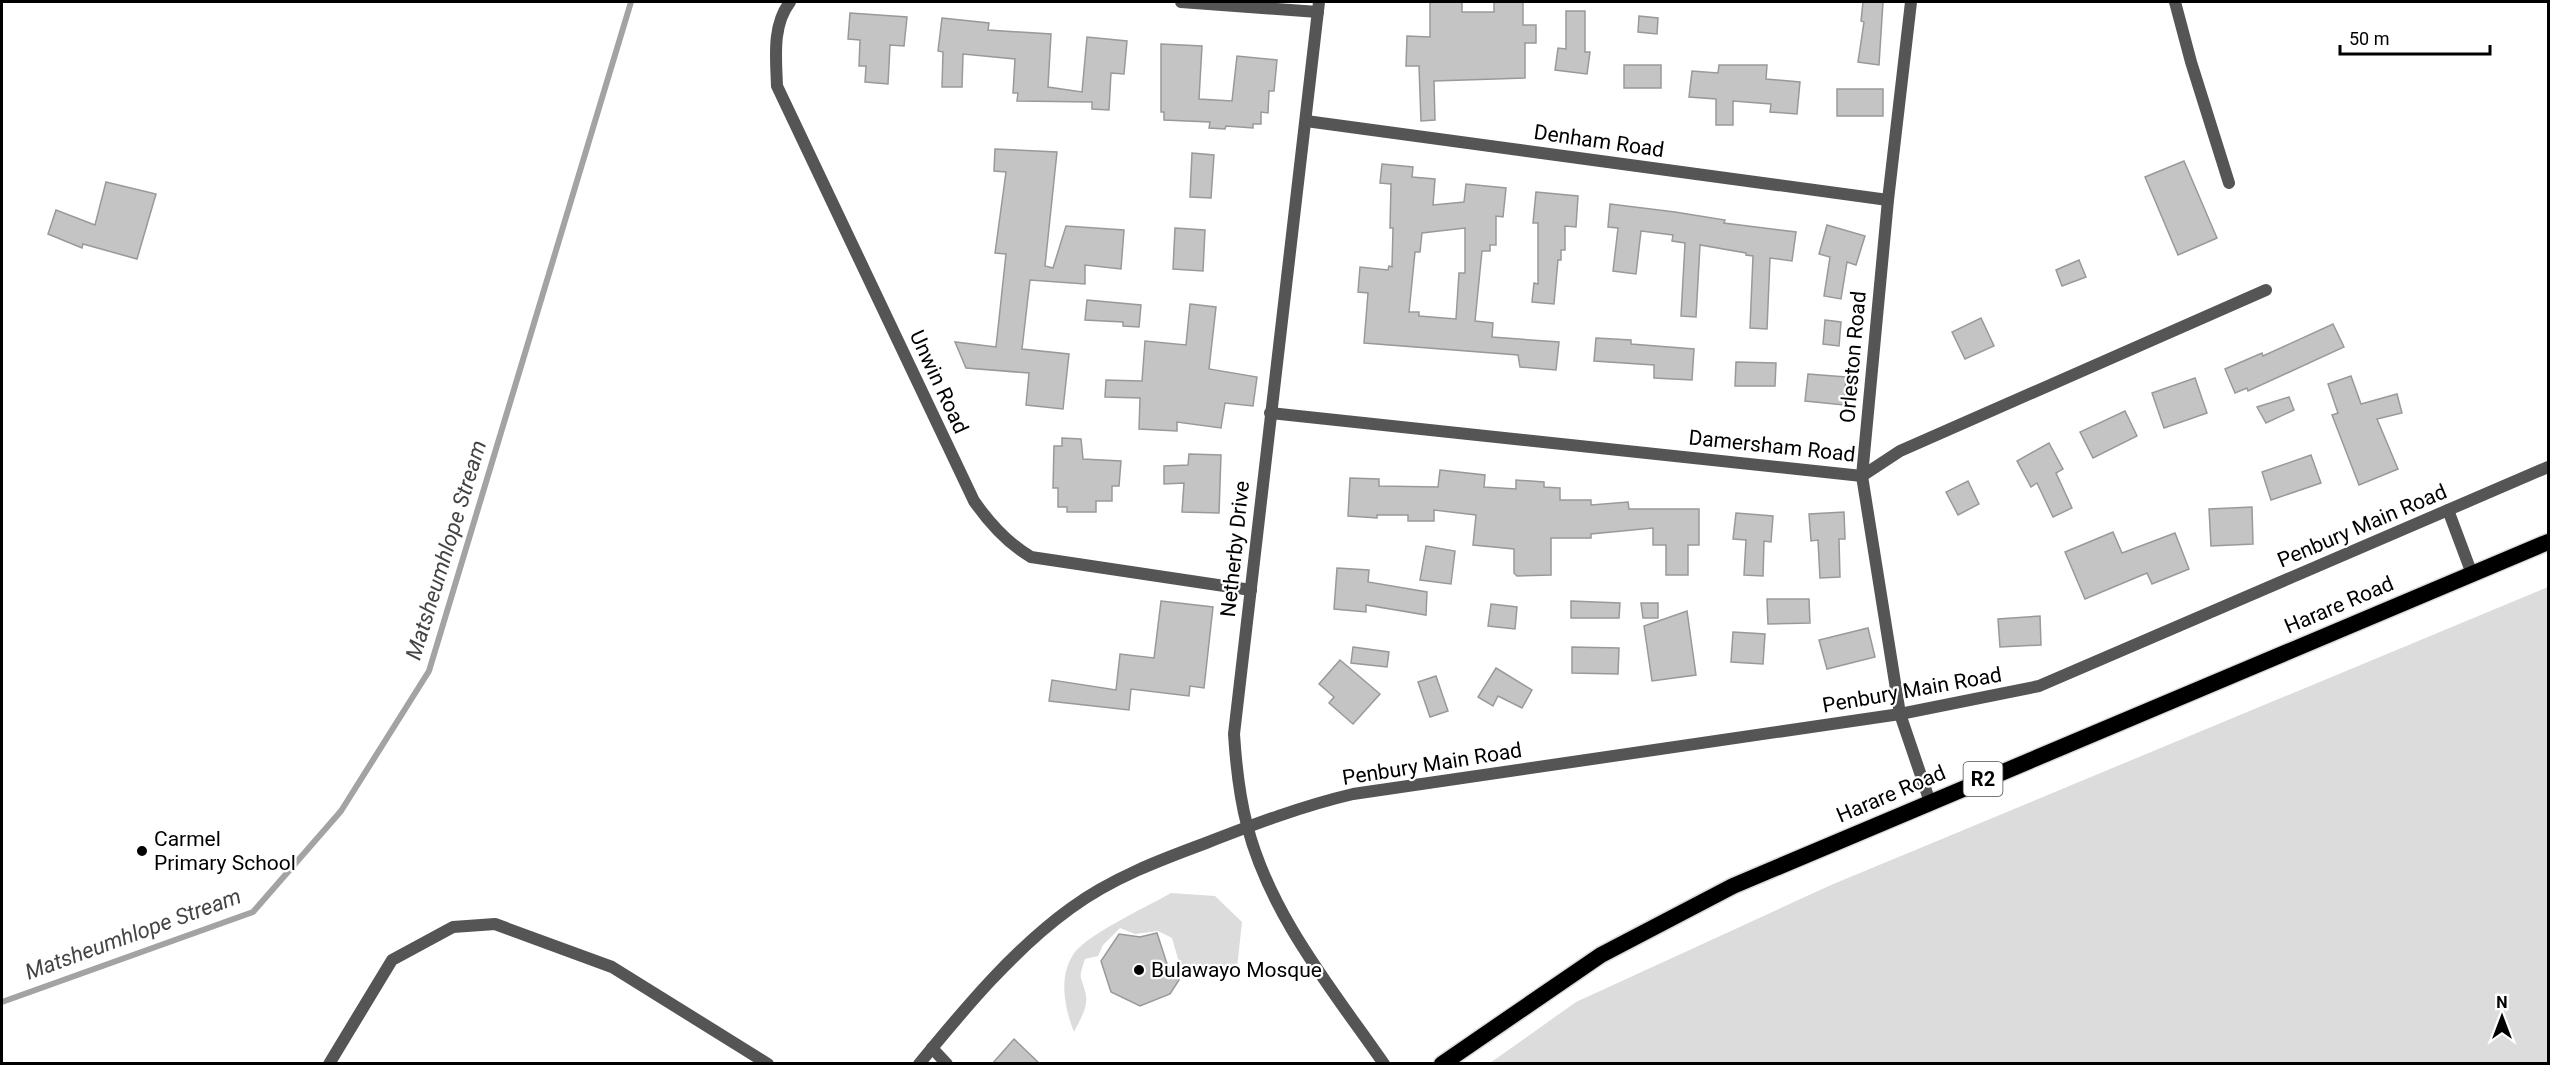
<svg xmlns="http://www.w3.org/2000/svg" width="2550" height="1065" viewBox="0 0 2550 1065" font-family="Roboto,sans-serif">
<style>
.green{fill:#dcdcdc}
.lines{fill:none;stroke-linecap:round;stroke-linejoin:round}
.stream{stroke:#a3a3a3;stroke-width:6}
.building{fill:#c4c4c4;stroke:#999;stroke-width:1.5;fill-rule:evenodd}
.trunk-casing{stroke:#dbdbdb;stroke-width:19}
.service{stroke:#555;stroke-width:12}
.minor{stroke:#555;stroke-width:12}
.trunk{stroke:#000;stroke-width:16}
.poi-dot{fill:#000;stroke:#fff;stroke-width:2}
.labels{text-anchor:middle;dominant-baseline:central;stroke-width:4.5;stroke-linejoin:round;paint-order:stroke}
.shield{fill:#fff;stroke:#4c4c4c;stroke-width:1.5}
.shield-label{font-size:20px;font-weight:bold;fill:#000}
.street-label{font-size:21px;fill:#000;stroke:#fff}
.poi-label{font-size:21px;fill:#000;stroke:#fff;text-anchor:start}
.water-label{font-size:22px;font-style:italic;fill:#444;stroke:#fff}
</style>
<rect width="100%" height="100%" fill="#fff"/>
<!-- green -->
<g class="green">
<polygon points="2548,587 2548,1063 1490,1063 1576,1002 1831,885"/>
<path d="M1171,893L1215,896L1242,922L1237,968L1195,976L1180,966L1172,938L1158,931L1135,934L1120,928L1103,945L1098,956L1085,959C1077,983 1082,974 1086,996C1088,1009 1079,1021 1074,1032C1065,1009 1058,978 1073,955C1085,935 1149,906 1171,893Z"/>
</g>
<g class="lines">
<!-- stream -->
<polyline class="stream" points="2,1002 253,912 341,811 429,671 631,2"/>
</g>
<!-- building -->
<g class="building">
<polygon points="1430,2 1462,2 1462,12 1494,12 1494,2 1523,2 1523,25 1536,25 1536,43 1525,43 1525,78 1434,81 1435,120 1421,121 1419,66 1406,66 1407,36 1430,37"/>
<polygon points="1863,2 1883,2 1879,65 1858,62 1864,22 1861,21"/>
<polygon points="1566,11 1585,11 1585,52 1590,52 1587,74 1555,70 1558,48 1566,49"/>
<polygon points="850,13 907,17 904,46 890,45 888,84 865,82 866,66 859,66 860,40 848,39"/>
<polygon points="1639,16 1658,18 1657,34 1638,32"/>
<polygon points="942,18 989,23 988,30 1051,34 1048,87 1082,92 1087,37 1127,41 1124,74 1111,73 1109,110 1092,109 1092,102 1017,101 1018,93 1013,93 1015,59 963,54 962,87 942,87 943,52 938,51"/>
<polygon points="1161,44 1202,46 1199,99 1232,101 1237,56 1277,60 1274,91 1269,91 1268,113 1261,112 1261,124 1253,124 1253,128 1226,126 1225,129 1209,128 1210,122 1164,120 1164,112 1161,112"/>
<rect x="1624" y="65" width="37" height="23"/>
<polygon points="1719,65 1767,65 1766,79 1800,82 1797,114 1770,112 1771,104 1733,101 1733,125 1716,125 1716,99 1689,97 1692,71 1718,73"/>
<rect x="1837" y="89" width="46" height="27"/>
<polygon points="995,149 1057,152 1045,266 1053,268 1066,226 1124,230 1121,269 1085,265 1085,284 1030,280 1022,349 1069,354 1063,409 1026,405 1029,373 966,368 955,342 996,347 1006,254 995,253 1006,172 994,171"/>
<polygon points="1192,153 1214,155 1211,198 1190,197"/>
<polygon points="2184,161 2217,238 2178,255 2145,177"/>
<path d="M1382,164L1413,167L1412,177L1435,179L1433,205L1464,202L1466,184L1506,188L1503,217L1496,216V245H1490V251H1482L1475,321L1493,323L1492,337L1559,342L1556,370L1520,367L1518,355L1364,343L1368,293L1358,292L1360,267L1388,270L1389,266L1392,267L1393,228H1390L1391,184L1380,183ZM1465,228V273H1459L1456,319L1419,316V312H1409L1415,252H1420L1422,233Z"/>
<polygon points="106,182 156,194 137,259 83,244 82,248 48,234 56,210 95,225"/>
<polygon points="1536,192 1578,196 1576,227 1565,226 1565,250 1561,250 1561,260 1558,260 1554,304 1532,302 1534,283 1538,284 1538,223 1533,223"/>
<polygon points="1610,204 1675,212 1725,220 1724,223 1796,232 1792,261 1770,258 1767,329 1750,328 1753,256 1746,255 1746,253 1700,245 1696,317 1681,316 1685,243 1672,241 1673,235 1641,231 1636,274 1613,271 1618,228 1608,227"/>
<polygon points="1827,225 1865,236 1856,265 1847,262 1841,299 1824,296 1830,257 1819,254"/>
<polygon points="1175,228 1205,230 1203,271 1173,269"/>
<polygon points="2079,260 2086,277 2062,286 2056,270"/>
<polygon points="1087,300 1141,305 1139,327 1123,326 1123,322 1085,320"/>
<polygon points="1190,304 1216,307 1209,369 1257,377 1253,406 1225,403 1221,428 1177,422 1177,431 1139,429 1140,398 1105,397 1106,380 1142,381 1145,341 1186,345"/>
<polygon points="1981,318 1994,346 1965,359 1952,332"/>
<polygon points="1825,320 1841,322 1839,346 1823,344"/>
<polygon points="2333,324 2344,347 2248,391 2247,388 2235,393 2225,369 2262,353 2263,356"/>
<polygon points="1596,338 1631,340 1631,344 1694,349 1692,380 1654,378 1654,365 1594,361"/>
<polygon points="1736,362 1776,363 1775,386 1735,386"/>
<polygon points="1808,374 1846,377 1844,405 1805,401"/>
<polygon points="2351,376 2361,404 2397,394 2402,413 2377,419 2398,469 2359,485 2332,415 2338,413 2328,384"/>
<polygon points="2195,378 2207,413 2164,428 2152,393"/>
<polygon points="2289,397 2294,410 2266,423 2257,407"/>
<polygon points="2125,411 2137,436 2093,458 2080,432"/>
<polygon points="1062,438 1081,439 1083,459 1121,461 1119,486 1112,486 1112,501 1096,501 1096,512 1067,512 1067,507 1058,507 1058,488 1053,488 1054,446 1062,446"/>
<polygon points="2049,443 2063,469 2056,473 2072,508 2053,517 2037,483 2031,487 2017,461"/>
<polygon points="1189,454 1221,455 1219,513 1182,512 1184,483 1164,484 1164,466 1188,465"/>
<polygon points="2311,455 2321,483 2271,500 2262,472"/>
<polygon points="1440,470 1485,475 1484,487 1516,489 1516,480 1544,482 1544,487 1560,488 1560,500 1591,500 1591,505 1628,502 1629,509 1699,509 1699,545 1688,545 1688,575 1666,575 1666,545 1653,545 1653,528 1591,534 1591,538 1551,538 1551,575 1517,576 1514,573 1514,549 1473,545 1476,515 1434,510 1434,521 1408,521 1408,515 1377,515 1377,518 1348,516 1350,478 1379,479 1379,486 1438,487"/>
<polygon points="1968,481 1979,504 1958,515 1946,492"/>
<polygon points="2252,507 2253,544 2211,546 2209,509"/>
<polygon points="1844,512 1845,539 1839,539 1840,577 1820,578 1818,540 1811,541 1809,514"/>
<polygon points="1736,513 1773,516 1771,542 1764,541 1763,576 1744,575 1746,540 1733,539"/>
<polygon points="2113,532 2122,553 2175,533 2189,569 2152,584 2147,573 2085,599 2065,552"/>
<polygon points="1426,546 1455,551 1451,584 1420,580"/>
<polygon points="1337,568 1369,570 1368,582 1427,592 1426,615 1366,605 1366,612 1334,609"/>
<polygon points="1767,599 1809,599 1810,623 1768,624"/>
<polygon points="1161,601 1213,607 1204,688 1190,686 1189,696 1131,689 1129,710 1049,701 1052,680 1116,690 1120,654 1154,658"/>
<polygon points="1571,601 1620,603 1619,618 1571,618"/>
<polygon points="1641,603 1658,603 1658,618 1643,618"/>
<polygon points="1491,604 1517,607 1515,629 1488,626"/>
<polygon points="1687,611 1696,675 1652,681 1644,626"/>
<polygon points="2040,616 2041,645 2000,647 1998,619"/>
<polygon points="1868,628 1875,657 1827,669 1819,640"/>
<polygon points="1733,632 1765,634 1763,664 1731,662"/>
<polygon points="1353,647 1389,652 1387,667 1351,663"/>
<polygon points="1572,647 1619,648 1618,674 1572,673"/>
<polygon points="1340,660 1380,694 1353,724 1329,703 1334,697 1319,684"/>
<polygon points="1496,668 1532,690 1522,708 1498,696 1493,706 1478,697"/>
<polygon points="1436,676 1448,711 1430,717 1418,682"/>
<polygon points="1157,933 1168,967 1180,973 1179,980 1170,994 1140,1006 1111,992 1101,961 1119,934 1140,937"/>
<polygon points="1014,1039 1040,1064 992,1064"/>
</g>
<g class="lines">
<!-- trunk casing -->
<g class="trunk-casing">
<polyline id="trunk" points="1442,1064 1601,955 1733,886 2548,542"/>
</g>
<!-- service -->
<g class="service">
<polyline points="932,1048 947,1064"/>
<polyline points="329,1064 392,960 453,927 495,924 612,967 768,1064"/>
</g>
<!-- minor -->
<g class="minor">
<path d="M790,2C772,25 776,58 777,86L974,501C990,524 1007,543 1031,557L1251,590"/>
<polyline points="1181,2 1318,12"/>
<path d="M1319,2L1234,734C1236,765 1239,795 1247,825C1270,915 1332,989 1384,1064"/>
<polyline points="1911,2 1888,200 1862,476 1900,714 1930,802"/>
<polyline points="2175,2 2191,62 2229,183"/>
<polyline points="1306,121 1888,200"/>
<polyline points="1270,413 1862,476 1900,451 2266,290"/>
<polyline points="2448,510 2472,574"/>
<path d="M919,1064C965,1008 1013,950 1071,908C1112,878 1160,860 1206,843C1255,824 1302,806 1353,794L1900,714L2039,686L2548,467"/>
</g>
<!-- trunk -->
<use href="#trunk" class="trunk"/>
</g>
<!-- markers -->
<g class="poi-dot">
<circle cx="142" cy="851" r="6"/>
<circle cx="1139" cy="970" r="6"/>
</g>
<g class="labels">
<!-- shield labels -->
<rect class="shield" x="1963.5" y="762" width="39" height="34" rx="4.5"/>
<g class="shield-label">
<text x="1983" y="779">R2</text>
</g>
<!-- street labels -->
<g class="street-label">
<text transform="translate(1599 141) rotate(8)">Denham Road</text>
<text transform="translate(1853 357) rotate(-85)">Orleston Road</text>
<text transform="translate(939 382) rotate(65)">Unwin Road</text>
<text transform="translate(1772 446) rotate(6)">Damersham Road</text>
<text transform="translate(2362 526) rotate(-23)">Penbury Main Road</text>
<text transform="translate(1235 549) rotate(-84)">Netherby Drive</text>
<text transform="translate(2339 605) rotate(-23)">Harare Road</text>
<text transform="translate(1912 690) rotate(-10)">Penbury Main Road</text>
<text transform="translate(1432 764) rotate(-9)">Penbury Main Road</text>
<text transform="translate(1891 794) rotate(-23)">Harare Road</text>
</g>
<!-- poi labels -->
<g class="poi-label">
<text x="154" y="839">Carmel<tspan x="154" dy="24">Primary School</tspan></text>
<text x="1151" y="970">Bulawayo Mosque</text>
</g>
<!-- water labels -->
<g class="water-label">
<text transform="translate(446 550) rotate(-73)">Matsheumhlope Stream</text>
<text transform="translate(133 934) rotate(-20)">Matsheumhlope Stream</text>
</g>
</g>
<!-- border -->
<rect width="2550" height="1065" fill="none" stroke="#000000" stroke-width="6"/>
<!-- north arrow -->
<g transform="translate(2502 1017)" stroke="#ffffff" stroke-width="4.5" paint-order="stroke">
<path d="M0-4.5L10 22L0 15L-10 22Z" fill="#000000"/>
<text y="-9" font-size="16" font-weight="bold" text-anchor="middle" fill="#000000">N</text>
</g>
<!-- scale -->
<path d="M2340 45v9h150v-9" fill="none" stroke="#000000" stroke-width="3"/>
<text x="2349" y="45" font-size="18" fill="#000000" stroke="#ffffff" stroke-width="4.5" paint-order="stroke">50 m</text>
</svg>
